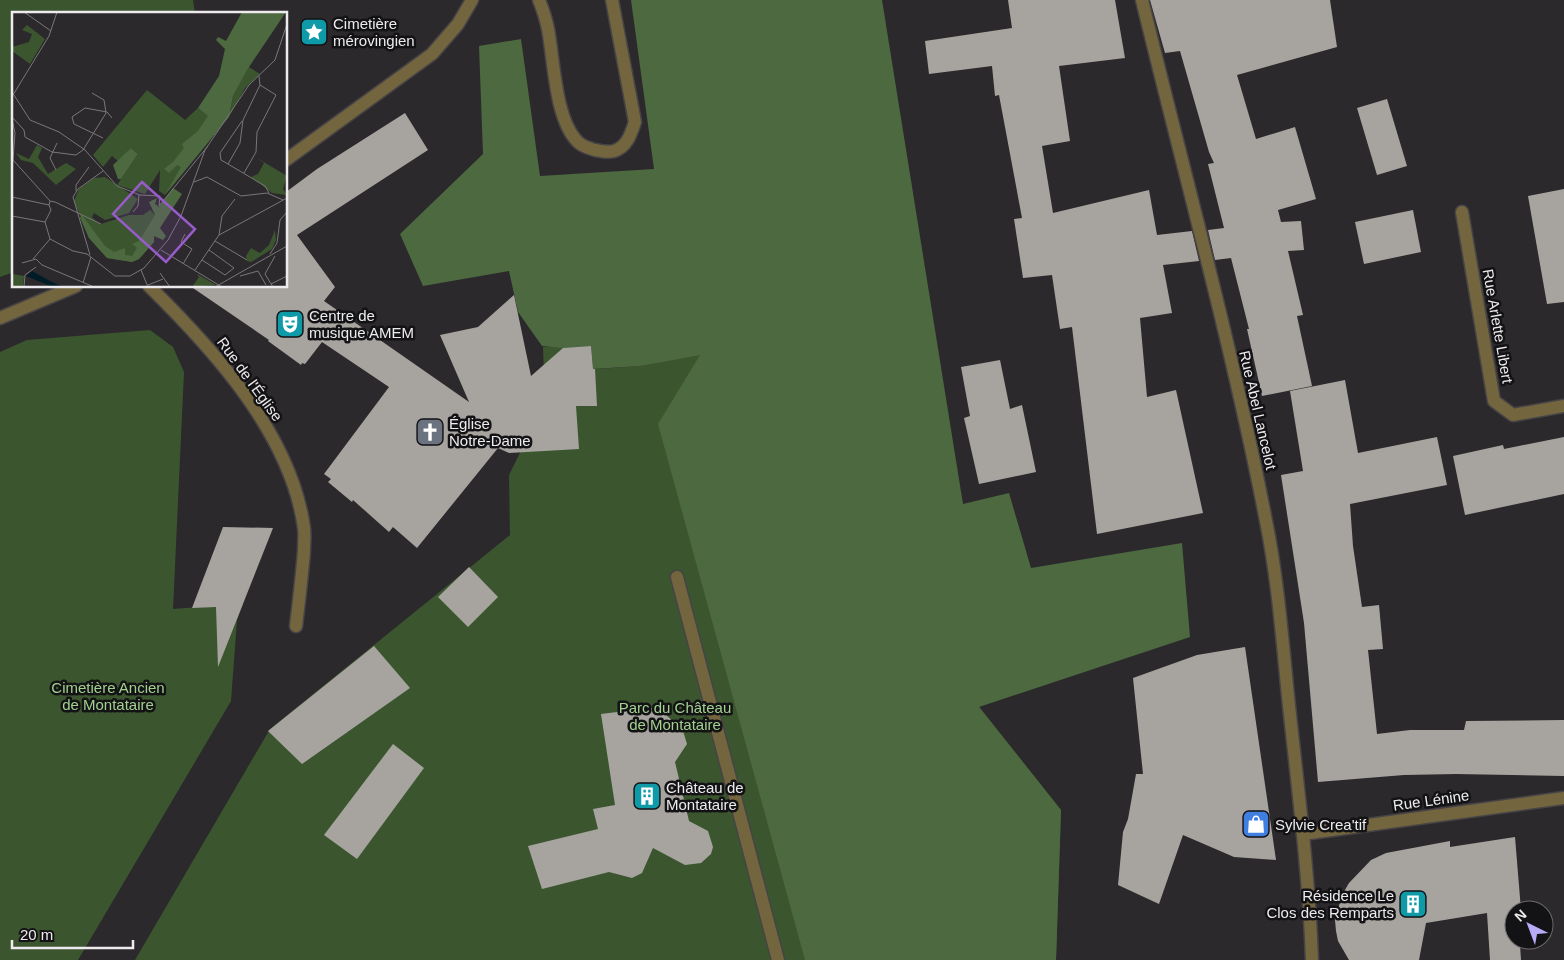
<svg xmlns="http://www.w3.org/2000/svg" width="1564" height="960" viewBox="0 0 1564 960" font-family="Arial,sans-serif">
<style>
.green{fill:#3b562f}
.forest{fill:#4c6940}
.building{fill:#a7a4a0}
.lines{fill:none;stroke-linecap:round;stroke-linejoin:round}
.service-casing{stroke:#474447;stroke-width:15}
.minor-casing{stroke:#474447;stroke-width:15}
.service{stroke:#73653d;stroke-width:12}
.minor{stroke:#73653d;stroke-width:12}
.labels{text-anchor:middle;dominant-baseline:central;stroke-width:5;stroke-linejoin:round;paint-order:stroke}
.poi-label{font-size:15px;fill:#edebed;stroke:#131214;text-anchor:start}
.street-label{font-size:15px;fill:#edebed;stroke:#131214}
.park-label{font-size:15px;fill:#a2d18f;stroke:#131214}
.inset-road{fill:none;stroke:#797779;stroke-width:1}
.view{fill:#985cca;fill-opacity:0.15;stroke:#985cca;stroke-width:2.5}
.inset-edge{fill:none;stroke:#edebed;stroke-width:2.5}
</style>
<rect width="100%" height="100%" fill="#2c292c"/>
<!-- green -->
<g class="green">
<polygon points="0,0 193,0 195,14 14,14 14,272 0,277"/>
<polygon points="150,330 173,347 184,372 173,609 243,604 237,620 231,701 78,960 0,960 0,352 27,340"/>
<polygon points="591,346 593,369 597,369 641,366 700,354 1061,810 1056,960 135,960 270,729 510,535 509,475 545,402 543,347"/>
</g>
<!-- forest -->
<polygon class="forest" points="631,0 882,0 963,504 1009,493 1031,568 1182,543 1190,637 979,707 1061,810 1056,960 805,960 658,424 700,355 641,366 593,369 591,346 563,348 542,346 518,312 509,271 423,286 400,234 483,154 479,46 521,39 540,176 654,169"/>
<!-- building -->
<g class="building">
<polygon points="1008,0 1115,0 1125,58 1059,66 1070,141 1042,146 1053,213 1149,190 1157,235 1192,231 1199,261 1163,265 1172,313 1140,318 1147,397 1176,390 1203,513 1097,534 1072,327 1060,329 1052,275 1023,278 1014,219 1022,218 999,95 995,96 992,66 929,74 925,41 1012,28"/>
<polygon points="1150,0 1330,0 1337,47 1237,75 1256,139 1295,127 1316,199 1278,210 1281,222 1301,221 1304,250 1288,251 1303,315 1297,316 1312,386 1262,396 1247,329 1249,329 1231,258 1215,260 1208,230 1224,228 1208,164 1214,163 1209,152 1180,51 1165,53"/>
<polygon points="1387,99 1407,166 1377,175 1357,108"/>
<polygon points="405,113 428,150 297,235 335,287 324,301 469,402 440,335 478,327 514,295 531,376 563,348 591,346 593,369 595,369 597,406 576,406 579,449 509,453 498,448 417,548 393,527 389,532 353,500 352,502 328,482 331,479 324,474 389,387 322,342 305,364 302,363 301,365 268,341 269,340 190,286 286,286 286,192 317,169"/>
<polygon points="1564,189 1564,302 1547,304 1528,196"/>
<polygon points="1413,210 1421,252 1364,264 1355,222"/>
<polygon points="1000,360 1010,409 1022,405 1036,472 979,484 964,418 970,416 961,367"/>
<polygon points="1345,380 1358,453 1437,437 1447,485 1350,504 1353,546 1362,607 1379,605 1383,649 1368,650 1377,734 1410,730 1464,730 1466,721 1564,720 1564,776 1456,774 1404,775 1318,782 1304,623 1281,475 1303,471 1290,391"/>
<polygon points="1564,437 1564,494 1465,515 1453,456 1503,445 1504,449"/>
<polygon points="223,527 273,528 218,667 216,607 192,608"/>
<polygon points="469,567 498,597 468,627 438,597"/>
<polygon points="374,646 410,688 302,764 268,731"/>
<polygon points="1245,647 1276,860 1234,857 1183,835 1159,904 1118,885 1123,832 1128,819 1136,774 1143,774 1133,678 1197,655"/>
<polygon points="658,707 683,731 687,744 675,762 689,821 708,831 713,847 711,854 701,863 685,865 653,848 642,873 632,878 609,872 542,889 528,846 598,829 593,809 615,805 601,714"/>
<polygon points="393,744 424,768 357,859 324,835"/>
<polygon points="1515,837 1521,910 1514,910 1514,940 1523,940 1524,944 1520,945 1521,960 1490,960 1487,913 1426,923 1419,960 1349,960 1338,941 1336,931 1335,920 1342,895 1349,883 1371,860 1386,853 1450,841 1450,847"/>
</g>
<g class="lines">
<!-- service casing -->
<g class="service-casing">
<polyline id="service" points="677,577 778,960"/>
</g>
<!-- minor casing -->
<g class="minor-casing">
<g id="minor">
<path d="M539,0C543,10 546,19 548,29C554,60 555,120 578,142C583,147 589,148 595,150C601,151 608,153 614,151C627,147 631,134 635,122L612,0"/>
<path d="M1142,0C1184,173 1232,346 1266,521C1279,585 1283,651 1290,715C1299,797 1309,878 1312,960"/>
<polyline points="286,160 432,54 458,24 472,0"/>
<polyline points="1462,212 1494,401 1513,415 1564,406"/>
<path d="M149,286C214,350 291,434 304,528C305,535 304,543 304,551C302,576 299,601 296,626"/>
<polyline points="0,318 76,286"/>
<polyline points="1303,834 1564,798"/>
</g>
</g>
<!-- service -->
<use href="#service" class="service"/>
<!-- minor -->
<use href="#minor" class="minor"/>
</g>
<!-- icons -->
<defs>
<g id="sight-square" transform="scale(1.4375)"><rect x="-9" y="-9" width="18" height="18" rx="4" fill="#0f9aa8" stroke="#131214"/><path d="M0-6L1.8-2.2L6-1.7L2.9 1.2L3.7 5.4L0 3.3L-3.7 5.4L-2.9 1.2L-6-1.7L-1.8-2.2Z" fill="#fff"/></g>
<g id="theatre-square" transform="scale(1.4375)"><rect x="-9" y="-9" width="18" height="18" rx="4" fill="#0f9aa8" stroke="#131214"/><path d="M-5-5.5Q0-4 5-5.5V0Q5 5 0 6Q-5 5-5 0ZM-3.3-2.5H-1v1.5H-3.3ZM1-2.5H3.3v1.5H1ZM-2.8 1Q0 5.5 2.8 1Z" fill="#fff"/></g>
<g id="church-square" transform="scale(1.4375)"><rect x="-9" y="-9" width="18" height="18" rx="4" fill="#6b7280" stroke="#131214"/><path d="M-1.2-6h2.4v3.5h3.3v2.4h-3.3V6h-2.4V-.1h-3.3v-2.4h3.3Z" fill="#fff"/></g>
<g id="building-square" transform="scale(1.4375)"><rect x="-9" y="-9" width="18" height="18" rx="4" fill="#0f9aa8" stroke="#131214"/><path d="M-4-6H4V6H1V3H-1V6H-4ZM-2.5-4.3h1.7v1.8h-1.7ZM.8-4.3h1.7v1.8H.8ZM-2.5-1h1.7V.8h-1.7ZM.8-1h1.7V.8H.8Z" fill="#fff"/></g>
<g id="shop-square" transform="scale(1.4375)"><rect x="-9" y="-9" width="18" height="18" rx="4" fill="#3f7fe0" stroke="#131214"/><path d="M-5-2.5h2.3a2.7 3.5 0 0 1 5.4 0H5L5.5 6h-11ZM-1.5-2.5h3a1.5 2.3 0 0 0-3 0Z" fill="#fff"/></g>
</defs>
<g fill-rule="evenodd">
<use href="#sight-square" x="314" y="32"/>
<use href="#theatre-square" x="290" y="324"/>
<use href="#church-square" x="430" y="432"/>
<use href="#building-square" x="647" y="796"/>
<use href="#shop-square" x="1256" y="824"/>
<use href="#building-square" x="1413" y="904"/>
</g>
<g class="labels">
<!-- poi labels -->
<g class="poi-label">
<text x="333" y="23">Cimetière<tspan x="333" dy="17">mérovingien</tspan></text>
<text x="309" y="315">Centre de<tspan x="309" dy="17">musique AMEM</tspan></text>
<text x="449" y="423">Église<tspan x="449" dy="17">Notre-Dame</tspan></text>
<text x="666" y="787">Château de<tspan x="666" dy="17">Montataire</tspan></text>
<text x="1275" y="824">Sylvie Crea'tif</text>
<text x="1394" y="895" text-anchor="end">Résidence Le<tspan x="1394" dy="17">Clos des Remparts</tspan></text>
</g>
<!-- street labels -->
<g class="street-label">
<text transform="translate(1498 326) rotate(80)">Rue Arlette Libert</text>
<text transform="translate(250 379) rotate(54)">Rue de l'Église</text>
<text transform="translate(1258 410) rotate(77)">Rue Abel Lancelot</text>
<text transform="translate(1431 800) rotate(-8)">Rue Lénine</text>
</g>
<!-- park labels -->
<g class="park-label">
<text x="108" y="687">Cimetière Ancien<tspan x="108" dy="17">de Montataire</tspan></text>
<text x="675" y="707">Parc du Château<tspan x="675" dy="17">de Montataire</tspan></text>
</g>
</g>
<!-- overview -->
<g transform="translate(12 12)">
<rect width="275" height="275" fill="#2c292c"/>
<path d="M15,13L33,27L18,52L0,39V35L17,30L20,22L10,18ZM237,55L248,62L233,76L217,105L221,84ZM135,78L173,108L186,96L207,112L153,183L147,179L148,158L133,182L105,173L126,142L119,136L107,150L100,144L91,155L81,143ZM25,133L30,136L26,145L36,162L54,151L64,157L44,173L21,151L9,148L4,141L17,147ZM245,146L275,164L271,177L275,183L260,181L239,165L246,162L252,151ZM93,165L126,187L117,201L93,208L82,201L80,205L85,210L89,212L117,203H131L138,198L143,203L142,230L127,247L120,250L95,246L77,226L62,189L67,177L82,166ZM263,218L264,228L260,237L239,250L235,249L234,244L239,236L248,241L257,233ZM0,262L12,264L11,275H0ZM185,262L204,273L180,275L187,265Z" fill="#3b562f"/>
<path d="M230,0H274L237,55L221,84L217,105L153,183L169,155L165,153L157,161L152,157L161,150L172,136L170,132L186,119L196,104L186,96L207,64L213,37L204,28L206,25L214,29ZM119,136L126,142L109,167H106L101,153ZM161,176L170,182L148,216L154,224L151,228L142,224V230L127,247L120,250L95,246L77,226L68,206L70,203L93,234L102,240L113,236V243L120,244L125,236L120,232L127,229L143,203L137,190L145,186L143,192L147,195Z" fill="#4c6940"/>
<path d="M20,259L38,269L51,275H41L14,264Z" fill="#001c27"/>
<path class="inset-road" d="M12,0L39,19M247,64L248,73L231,108L228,131L216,152L253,174L257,181M0,80L18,108L47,120L73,138L105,174L128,183L148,184L147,194L196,134M1,83L37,24L45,0M0,105L12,118L13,125L40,140L64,143L71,138L94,101L92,88L80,81M0,107L3,121L1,148L38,189M91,126L62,112L60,105L73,96L95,100L100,106M216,152L209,148L208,141L230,109M44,158L38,146L45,131M232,161L244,140L245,120L264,83L248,73M182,170L195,165L229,184L255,181L271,188M64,179V173L77,155M0,185L37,193M37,193L38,189L43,190L89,212M121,200L126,194L127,183M0,204L33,210M33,210L38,227L61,239L75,242L103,264H118L132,256L156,228L169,204L193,138L237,73L263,48L275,12M33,210L39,198L37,193M207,223L210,204L223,187M203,229L235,248M149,238L210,275M258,242L265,231L268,208L275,200M78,243L61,185L66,177L91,159M21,247L38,227M190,248L213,263L222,256L197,238M10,251L24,247L30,253L82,275M171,252L180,237L169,230L173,222M129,258L136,275M183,258L207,223L275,186M148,261L158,275M228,264L246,259L254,273M71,271L79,245M259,272L275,264M136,273L151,267M12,275L13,263L24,255M203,275L275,234M261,275L253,262L263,244"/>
<path class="view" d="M130,170L183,217L154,250L101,202Z"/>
<rect width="275" height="275" class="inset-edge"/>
</g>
<!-- north arrow -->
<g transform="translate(1529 925) rotate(318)"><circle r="24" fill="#131214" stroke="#6a696b"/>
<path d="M0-4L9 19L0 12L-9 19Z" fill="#b8abf7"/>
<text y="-8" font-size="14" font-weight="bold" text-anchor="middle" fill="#edebed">N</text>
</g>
<!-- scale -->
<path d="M12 940v8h121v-8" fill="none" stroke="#edebed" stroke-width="2.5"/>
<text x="20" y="940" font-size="15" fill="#edebed" stroke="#131214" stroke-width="4" paint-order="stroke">20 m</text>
</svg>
